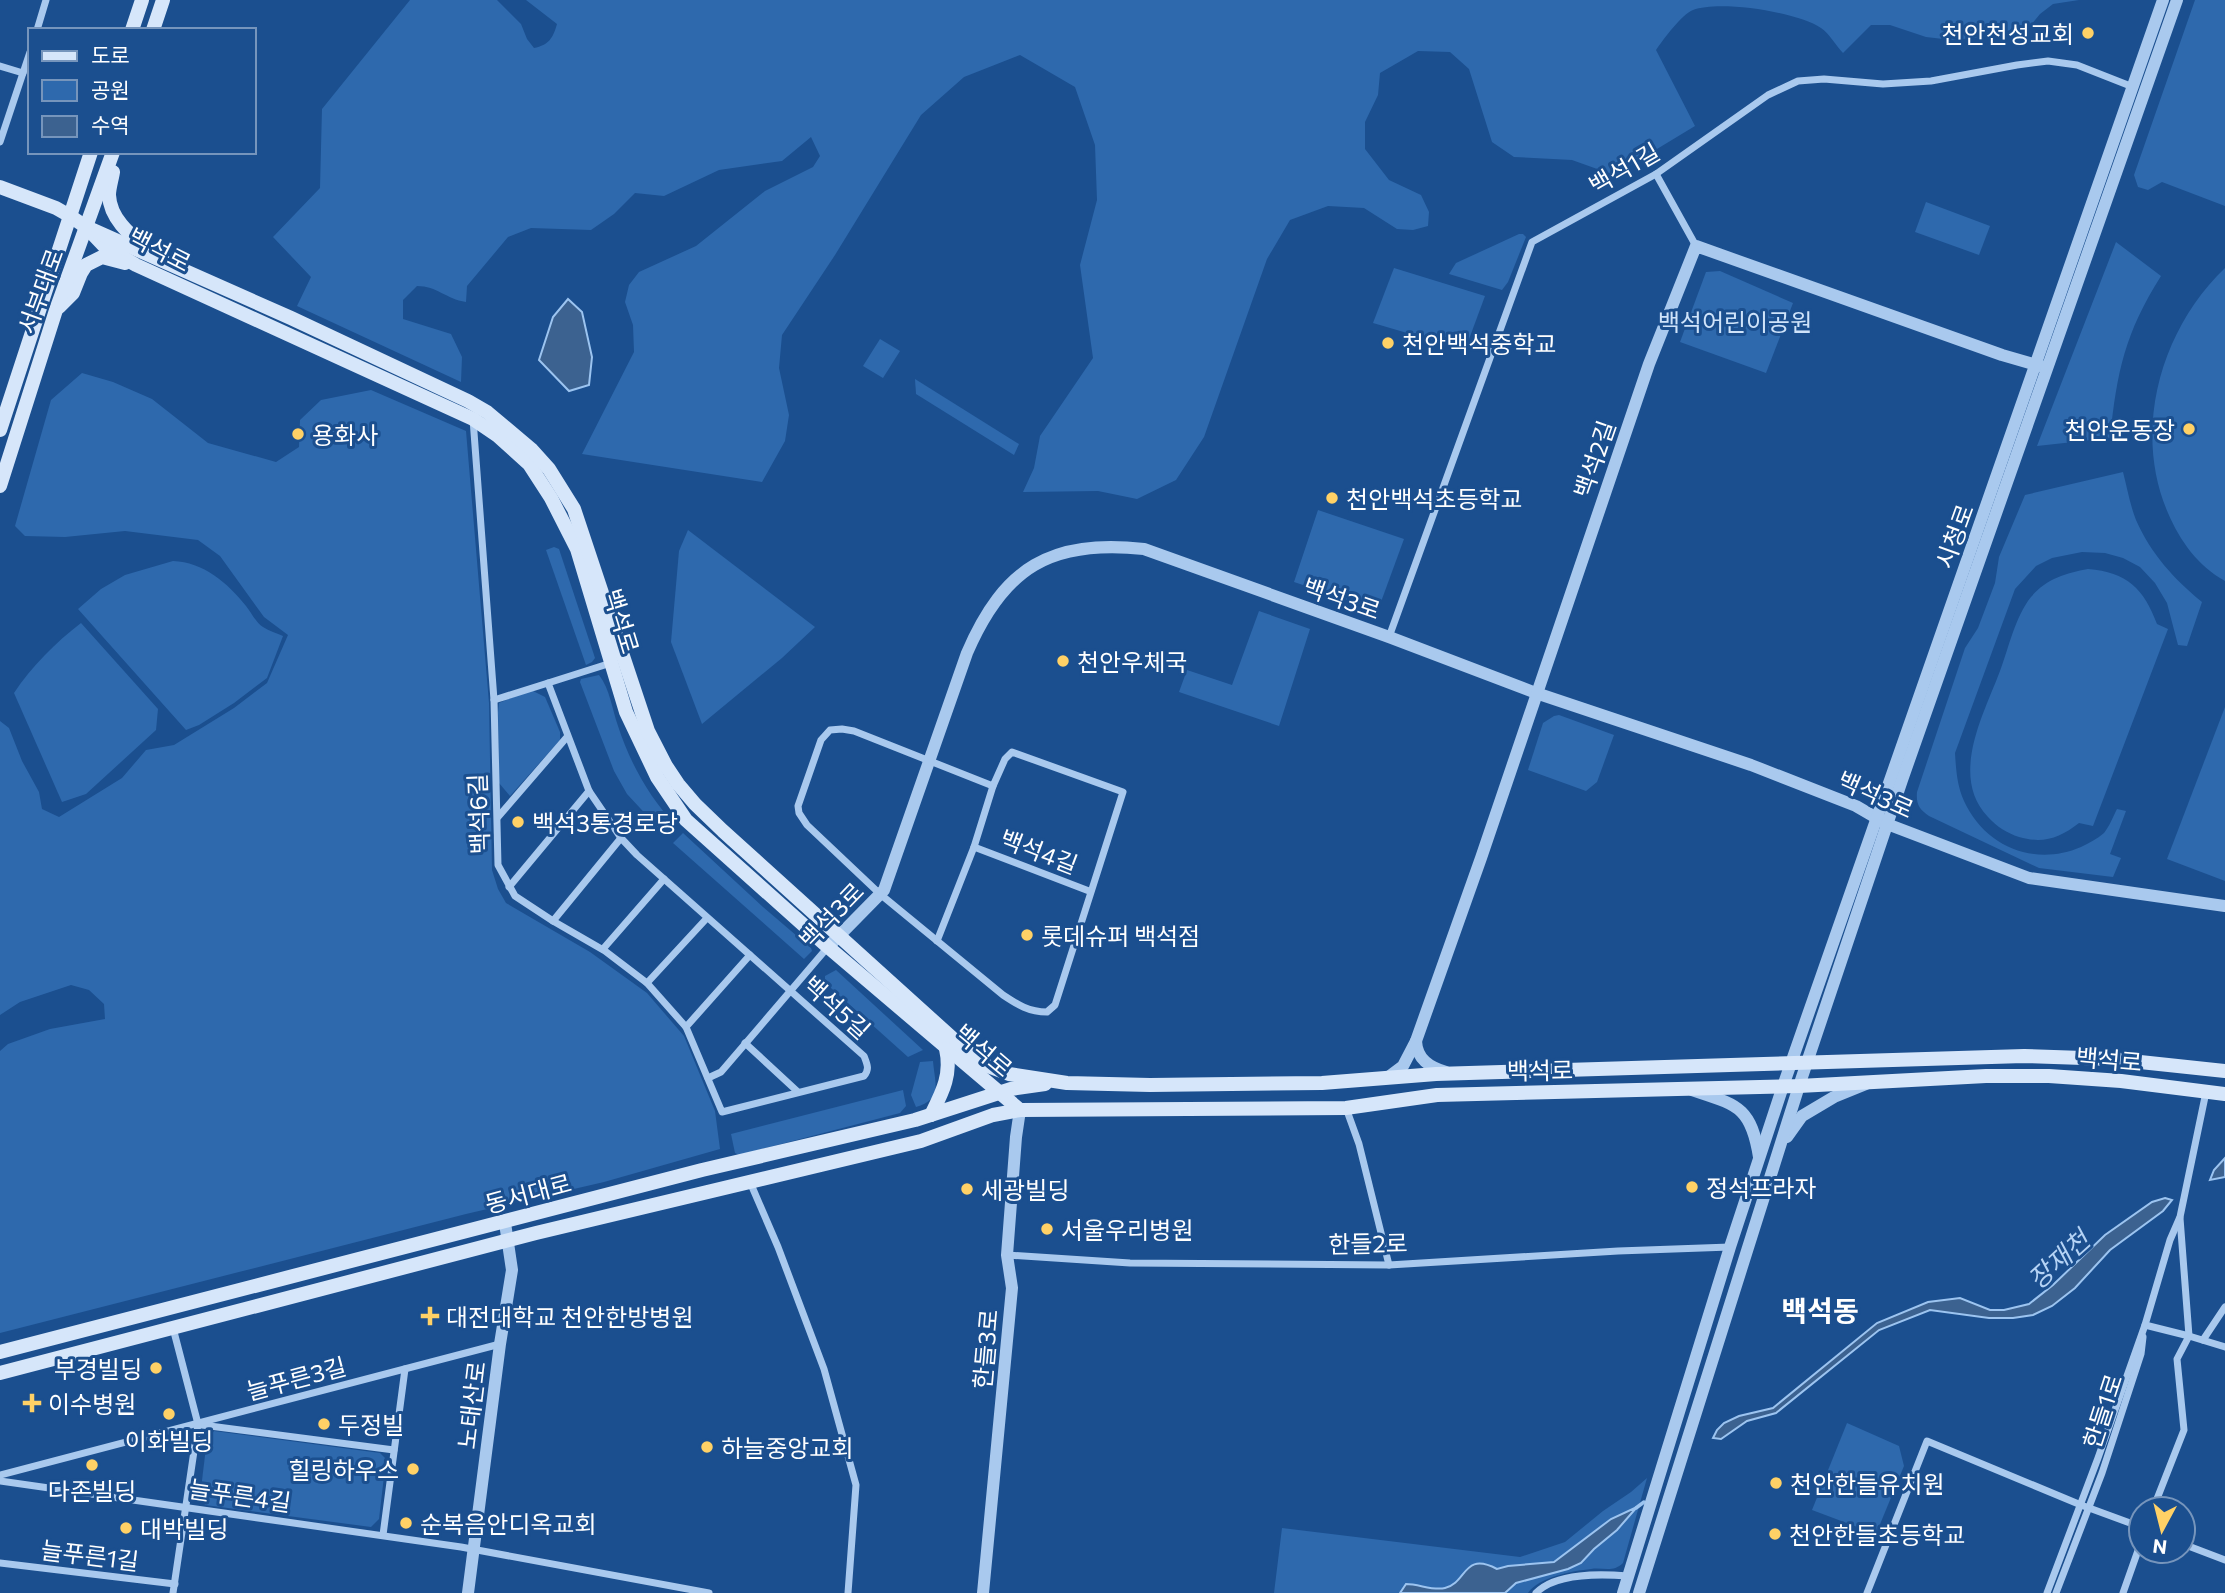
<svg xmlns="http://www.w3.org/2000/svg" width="2225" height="1593" viewBox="0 0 2225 1593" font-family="Commissioner,'Noto Sans KR',sans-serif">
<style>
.green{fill:#2e69ad}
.water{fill:#3c6290;stroke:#9cc4f0;stroke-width:2}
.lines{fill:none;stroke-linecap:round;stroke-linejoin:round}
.stream{stroke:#9cc4f0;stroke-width:3.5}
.minor{stroke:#a9c9ee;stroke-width:7}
.tertiary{stroke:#a9c9ee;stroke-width:12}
.secondary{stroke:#d6e6fa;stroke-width:14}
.poi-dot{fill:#ffd166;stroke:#1b4f8f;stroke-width:2.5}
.labels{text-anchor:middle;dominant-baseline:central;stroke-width:6;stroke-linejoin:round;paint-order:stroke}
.poi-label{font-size:24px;fill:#fff;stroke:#1b4f8f;text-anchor:start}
.street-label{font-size:24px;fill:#fff;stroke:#1b4f8f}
.park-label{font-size:24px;fill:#cfe3fa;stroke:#1b4f8f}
.water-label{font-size:26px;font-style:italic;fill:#b5d3f5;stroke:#1b4f8f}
.quarter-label{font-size:28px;font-weight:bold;fill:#fff;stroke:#1b4f8f}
</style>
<rect width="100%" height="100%" fill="#1b4f8f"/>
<!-- green -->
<g class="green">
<path d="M410,0H497L521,24L527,39L534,48C549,45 553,38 557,24L526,0H2079L2053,4L2040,14L2031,25L1982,37L1952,40L1926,37L1890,25H1871L1843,53C1836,46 1829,33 1821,28C1797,12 1720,0 1693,10C1682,14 1663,40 1656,50L1695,126L1614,175L1572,160L1514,157L1492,142L1469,69L1450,52L1418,51L1380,73L1378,95L1365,122V149L1389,180L1421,195L1429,212L1428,226L1413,230L1397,229L1364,208L1328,206L1290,220L1267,259L1204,437L1176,480L1137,499L1098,491L1023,492L1034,468L1040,436L1093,358L1080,265L1097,200L1095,145L1075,87L1020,55L964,77L921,115L835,255L782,335L779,368L789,415L785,441L762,482L582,454L634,352L633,325L625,302L629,285L639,272L696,246L765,191L813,167L820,156L811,137L782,161L719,170L664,196L635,193L614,214L591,230L531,228L508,237L467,286L466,302C446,299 437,286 417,286L403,300V319L451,334L462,357L461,382L297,306L311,277L273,237L320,188L322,109Z"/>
<polygon points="2195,0 2225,0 2225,206 2162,182 2148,190 2138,187 2134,175"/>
<polygon points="1926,202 1990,226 1979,255 1915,232"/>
<polygon points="1519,234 1523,234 1526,237 1508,282 1502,290 1449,274 1456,263"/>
<path d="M2116,242L2161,276C2125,333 2117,371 2110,438L2037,446Z"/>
<polygon points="1394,268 1485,296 1465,350 1373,323"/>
<path d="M2225,268V581C2198,566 2180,541 2168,513C2132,430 2161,329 2225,268Z"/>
<polygon points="1720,271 1793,303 1766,373 1680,342 1706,272"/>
<polygon points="880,339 900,351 883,378 863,366"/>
<polygon points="82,373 113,382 152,399 208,443 276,462 299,447 300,420 321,400 371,390 466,431 489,703 492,870 498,889 506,903 590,952 647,993 684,1036 715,1111 720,1149 604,1182 466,1214 0,1333 0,1051 8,1044 50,1029 105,1019 104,1004 89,990 71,985 20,1002 0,1015 0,721 9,728 22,761 39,792 42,809 59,817 122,778 146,750 174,745 234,708 267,683 288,635 264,617 220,556 198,540 125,531 65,537 25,536 15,526 51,400"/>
<polygon points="915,379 1019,444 1014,455 916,394"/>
<path d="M2123,472C2127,487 2130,505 2136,520C2151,554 2174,579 2202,602L2187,646L2178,645L2167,603L2155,583L2140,567L2123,558L2105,553L2082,552L2052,558L2036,566L2015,589L1955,753C1956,769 1957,786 1964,801C1985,847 2035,867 2081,847C2089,843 2097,839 2104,833C2109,827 2113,817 2117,809L2126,811L2110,854L2121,858L2113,877L2039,868L1929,816C1919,809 1916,804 1917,792L1965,648L1978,628L1995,583L1999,557L2025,495Z"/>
<polygon points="1318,510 1404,539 1378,610 1294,582"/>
<polygon points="688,530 815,627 782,658 702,724 671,642 679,551"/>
<polygon points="554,547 559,549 595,658 592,662 586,665 546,550"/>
<path d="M173,561C203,562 228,583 246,606C251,612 256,623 263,627C269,631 277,633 283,636L267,678L234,703L199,725L186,730L78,609L101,589L125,575Z"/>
<path d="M2088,569C2127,572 2144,589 2157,624L2168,629L2093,826L2079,823C2060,838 2043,844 2019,837C2007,833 1997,827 1988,817C1949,776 1984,714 2000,671C2009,647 2015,617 2031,597C2046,579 2066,573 2088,569Z"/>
<polygon points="1259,611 1310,629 1279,726 1179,692 1187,670 1232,685"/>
<path d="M81,623L158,709L156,730L86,794L62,802L14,693C31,667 56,642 81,623Z"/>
<path d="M599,675C610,689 612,709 618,726C630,763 649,797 676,826L666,836L627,794L614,771L580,682L581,679Z"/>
<polygon points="531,690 545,697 560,732 560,740 510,796 499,783 498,712 499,703"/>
<polygon points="2225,707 2225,881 2167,859"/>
<polygon points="1559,715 1614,735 1597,782 1586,791 1528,770 1543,723 1554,716"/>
<polygon points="683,833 763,907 811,948 812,951 804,959 673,843"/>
<polygon points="836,970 923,1050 908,1057 831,988 825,980 825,976"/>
<path d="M933,1061C935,1085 943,1099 916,1107L911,1095L920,1062Z"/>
<polygon points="903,1090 906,1106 900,1113 739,1155 735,1153 731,1134"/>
<polygon points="1847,1423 1899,1446 1904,1466 1876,1534 1812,1510"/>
<polygon points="214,1431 380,1453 386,1459 379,1519 371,1527 205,1505 200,1497 207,1439"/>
<path d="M1647,1478L1623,1563C1613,1573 1603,1567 1591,1569C1572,1571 1539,1577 1528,1593H1274L1282,1528L1520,1557L1565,1542L1603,1511L1631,1492Z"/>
</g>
<!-- water -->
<g class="water">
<polygon points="568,299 582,312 592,357 589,385 569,391 539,360 553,317"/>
<polygon points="2225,1158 2225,1177 2210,1180 2214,1170"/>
<polygon points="2165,1198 2172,1200 2163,1211 2110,1250 2075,1288 2052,1306 2033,1315 2013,1318 1989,1318 1930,1310 1879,1330 1776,1413 1747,1421 1721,1439 1713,1438 1717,1430 1724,1423 1739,1416 1773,1408 1877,1323 1928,1302 1960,1298 1990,1310 2004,1310 2029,1304 2053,1285 2105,1235 2152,1202"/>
<path d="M1637,1507L1617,1530L1594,1549L1581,1563L1568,1569L1516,1583L1505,1593H1400L1406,1584C1419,1584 1433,1591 1445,1588C1467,1583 1463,1551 1497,1569L1508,1566L1554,1562L1611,1519Z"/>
</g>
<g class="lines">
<!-- stream -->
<polyline class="stream" points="1636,1508 1644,1502"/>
<!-- minor -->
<g class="minor">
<polyline points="37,30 46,0"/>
<polyline points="0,66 23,73"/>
<polyline points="0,142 30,52"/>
<polyline points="1656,174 1696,246"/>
<path d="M473,419L494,700L498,865L515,896L553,921L605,951L647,983L686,1027L722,1112L864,1076C870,1069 867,1064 864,1056L637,855L621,838L589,791L548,683L611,663"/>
<polyline points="1389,637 1532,242 1656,174 1768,95 1798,81 1824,79 1883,84 1931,81 2017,65 2048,61 2077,65 2133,87"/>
<polyline points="494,700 548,683"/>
<path d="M842,729L854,731L993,786L1005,759L1012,752L1123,792L1055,1005L1047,1012C1029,1012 1018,1005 1003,995L880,894L807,825L799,813L798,806L821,740L830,730Z"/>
<polyline points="498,817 567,737"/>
<polyline points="974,847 1089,891"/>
<polyline points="509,887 589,791"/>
<polyline points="553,921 621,838"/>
<polyline points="937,941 974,847 993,786"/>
<polyline points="603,949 664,879"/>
<polyline points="647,983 707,918"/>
<polyline points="686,1027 750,955"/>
<polyline points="745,1043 798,1092"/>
<polyline points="708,1078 721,1072 828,947"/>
<polyline points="1346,1108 1359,1144 1389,1265"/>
<polyline points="750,1182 778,1247 824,1369 856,1485 848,1593"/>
<polyline points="1007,1255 1130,1263 1389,1265 1618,1251 1730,1247"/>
<polyline points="2145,1325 2189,1336 2225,1347"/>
<polyline points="2203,1340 2225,1307"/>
<polyline points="202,1425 394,1450"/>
<polyline points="0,1475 500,1344"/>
<polyline points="0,1481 461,1547 709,1593"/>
<polyline points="2153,1509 2184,1430 2177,1359 2189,1336 2180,1218"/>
<polyline points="383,1535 405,1369"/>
<polyline points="2183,1544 2225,1560"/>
<polyline points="0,1563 175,1584"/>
<polyline points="173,1593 198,1424 173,1328"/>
<path d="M1536,1593C1556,1572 1602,1574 1628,1576"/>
<polyline points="1867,1593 1927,1441 2081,1505 2141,1527"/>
<polyline points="2047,1593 2098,1458 2145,1325 2170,1240 2180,1217 2206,1092"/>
<polyline points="2056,1593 2102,1473 2141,1354 2143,1337"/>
<polyline points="2123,1593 2141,1542"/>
</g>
<!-- tertiary -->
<g class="tertiary">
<path d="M828,947L884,890L967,653C1004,567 1051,539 1144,549L1389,637L1536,693L1751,765L1856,806L1887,824L2029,878L2225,906"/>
<path d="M1416,1041C1417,1059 1429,1067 1446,1072"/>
<polyline points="1387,1078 1403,1066 1416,1041 1481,858 1649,364 1696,246 2002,355 2044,367"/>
<path d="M1692,1090C1737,1105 1751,1106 1759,1157"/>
<polyline points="1787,1137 1802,1116 1834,1097 1866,1084"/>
<polyline points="468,1593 500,1344 512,1270 505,1223"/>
<polyline points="983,1593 1012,1288 1007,1255 1016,1137 1020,1110"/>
<polyline points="1623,1593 1730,1247 1783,1086 2163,0"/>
<polyline points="1639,1593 1799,1086 1902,780 2177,0"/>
</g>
<!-- secondary -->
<g class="secondary">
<polyline points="132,30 142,0"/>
<polyline points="153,30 163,0"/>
<path d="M113,172C112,179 109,188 109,195C110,218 129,234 145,247"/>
<polyline points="0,187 56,208 70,216 86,227 105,247 136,265 473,419 498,436 529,464 551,498 577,549 626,712 657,777 686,820 828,947 1020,1110"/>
<polyline points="86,227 291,318 468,401 487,412 531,449 549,469 574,509 648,731 666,766 678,784 695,804 723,831 961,1046 985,1065 1009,1074 1067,1083 1150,1085 1322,1083 1436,1074 2024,1056 2112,1059 2225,1071"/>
<polyline points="59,307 73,293 81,273 86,265 102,257 125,263"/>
<polyline points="0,430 91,152"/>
<polyline points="0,486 56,310 113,152"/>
<path d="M931,1115C942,1093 952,1075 946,1049"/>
<polyline points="0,1352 702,1170 915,1120 1011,1089 1045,1084"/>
<polyline points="0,1373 536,1233 921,1141 993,1115 1020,1110 1346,1108 1437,1095 1799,1086 1986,1076 2049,1076 2121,1081 2225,1094"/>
</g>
</g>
<!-- markers -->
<g class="poi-dot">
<circle cx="2088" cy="33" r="7"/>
<circle cx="1388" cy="343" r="7"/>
<circle cx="2189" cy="429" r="7"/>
<circle cx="298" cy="434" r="7"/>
<circle cx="1332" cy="498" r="7"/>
<circle cx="1063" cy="661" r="7"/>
<circle cx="518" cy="822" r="7"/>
<circle cx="1027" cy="935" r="7"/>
<circle cx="1692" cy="1187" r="7"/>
<circle cx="967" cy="1189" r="7"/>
<circle cx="1047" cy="1229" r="7"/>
<path d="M426.5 1305.5h7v7h7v7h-7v7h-7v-7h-7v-7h7z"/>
<circle cx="156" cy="1368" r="7"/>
<path d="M28.5 1392.5h7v7h7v7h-7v7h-7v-7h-7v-7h7z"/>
<circle cx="169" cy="1414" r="7"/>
<circle cx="324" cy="1424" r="7"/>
<circle cx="707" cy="1447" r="7"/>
<circle cx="92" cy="1465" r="7"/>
<circle cx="413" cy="1469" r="7"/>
<circle cx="1776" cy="1483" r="7"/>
<circle cx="406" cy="1523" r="7"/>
<circle cx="126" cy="1528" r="7"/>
<circle cx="1775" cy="1534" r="7"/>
</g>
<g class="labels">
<!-- poi labels -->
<g class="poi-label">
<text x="2074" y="33" text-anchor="end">천안천성교회</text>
<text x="1402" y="343">천안백석중학교</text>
<text x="2175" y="429" text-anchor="end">천안운동장</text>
<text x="312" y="434">용화사</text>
<text x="1346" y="498">천안백석초등학교</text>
<text x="1077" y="661">천안우체국</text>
<text x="532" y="822">백석3통경로당</text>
<text x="1041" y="935">롯데슈퍼 백석점</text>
<text x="1706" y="1187">정석프라자</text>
<text x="981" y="1189">세광빌딩</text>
<text x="1061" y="1229">서울우리병원</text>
<text x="446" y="1316">대전대학교 천안한방병원</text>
<text x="142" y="1368" text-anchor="end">부경빌딩</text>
<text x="48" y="1403">이수병원</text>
<text x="338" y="1424">두정빌</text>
<text x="169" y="1440" text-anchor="middle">이화빌딩</text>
<text x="721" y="1447">하늘중앙교회</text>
<text x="399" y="1469" text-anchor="end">힐링하우스</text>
<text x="1790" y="1483">천안한들유치원</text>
<text x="92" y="1490" text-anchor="middle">다존빌딩</text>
<text x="420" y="1523">순복음안디옥교회</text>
<text x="140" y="1528">대박빌딩</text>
<text x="1789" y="1534">천안한들초등학교</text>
</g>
<!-- street labels -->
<g class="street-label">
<text transform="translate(1624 168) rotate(-30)">백석1길</text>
<text transform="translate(160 249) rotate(27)">백석로</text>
<text transform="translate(40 291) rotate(-70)">서부대로</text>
<text transform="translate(1594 459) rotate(-71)">백석2길</text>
<text transform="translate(1954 536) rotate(-70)">시청로</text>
<text transform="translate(1342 598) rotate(19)">백석3로</text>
<text transform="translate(622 621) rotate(73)">백석로</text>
<text transform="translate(1876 794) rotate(24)">백석3로</text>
<text transform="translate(478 814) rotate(-92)">백석6길</text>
<text transform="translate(1039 851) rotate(21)">백석4길</text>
<text transform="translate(831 915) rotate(-46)">백석3로</text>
<text transform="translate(837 1007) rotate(42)">백석5길</text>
<text transform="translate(984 1050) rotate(40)">백석로</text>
<text transform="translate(2109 1059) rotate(5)">백석로</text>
<text transform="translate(1540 1070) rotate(-1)">백석로</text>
<text transform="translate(528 1193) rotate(-15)">동서대로</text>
<text transform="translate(1368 1243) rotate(-1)">한들2로</text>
<text transform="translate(985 1349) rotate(-85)">한들3로</text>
<text transform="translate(296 1378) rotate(-15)">늘푸른3길</text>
<text transform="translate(471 1405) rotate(-83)">노태산로</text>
<text transform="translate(2102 1411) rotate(-72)">한들1로</text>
<text transform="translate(240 1495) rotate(8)">늘푸른4길</text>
<text transform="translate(90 1555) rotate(7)">늘푸른1길</text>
</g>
<!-- park labels -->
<g class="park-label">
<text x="1735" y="321">백석어린이공원</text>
</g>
<!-- water labels -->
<g class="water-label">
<text transform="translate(2058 1259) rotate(-42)">장재천</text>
</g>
<!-- quarter labels -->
<g class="quarter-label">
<text x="1820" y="1310">백석동</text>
</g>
</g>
<!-- legend -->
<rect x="28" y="28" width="228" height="126" fill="#1b4f8f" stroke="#7695bc" stroke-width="2"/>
<rect x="42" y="51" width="35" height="10" fill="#d6e6fa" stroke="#7695bc" stroke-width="2"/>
<text x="91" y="63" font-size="21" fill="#ffffff">도로</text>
<rect x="42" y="80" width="35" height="21" fill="#2e69ad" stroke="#7695bc" stroke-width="2"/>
<text x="91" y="98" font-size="21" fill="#ffffff">공원</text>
<rect x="42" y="116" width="35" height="21" fill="#3c6290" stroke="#7695bc" stroke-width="2"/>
<text x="91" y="133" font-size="21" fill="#ffffff">수역</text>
<!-- north arrow -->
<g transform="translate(2162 1530) rotate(187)"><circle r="33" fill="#1b4f8f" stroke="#7695bc" stroke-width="2"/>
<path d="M0-5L12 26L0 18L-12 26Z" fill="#ffd166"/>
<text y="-10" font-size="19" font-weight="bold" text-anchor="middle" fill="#ffffff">N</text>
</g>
</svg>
